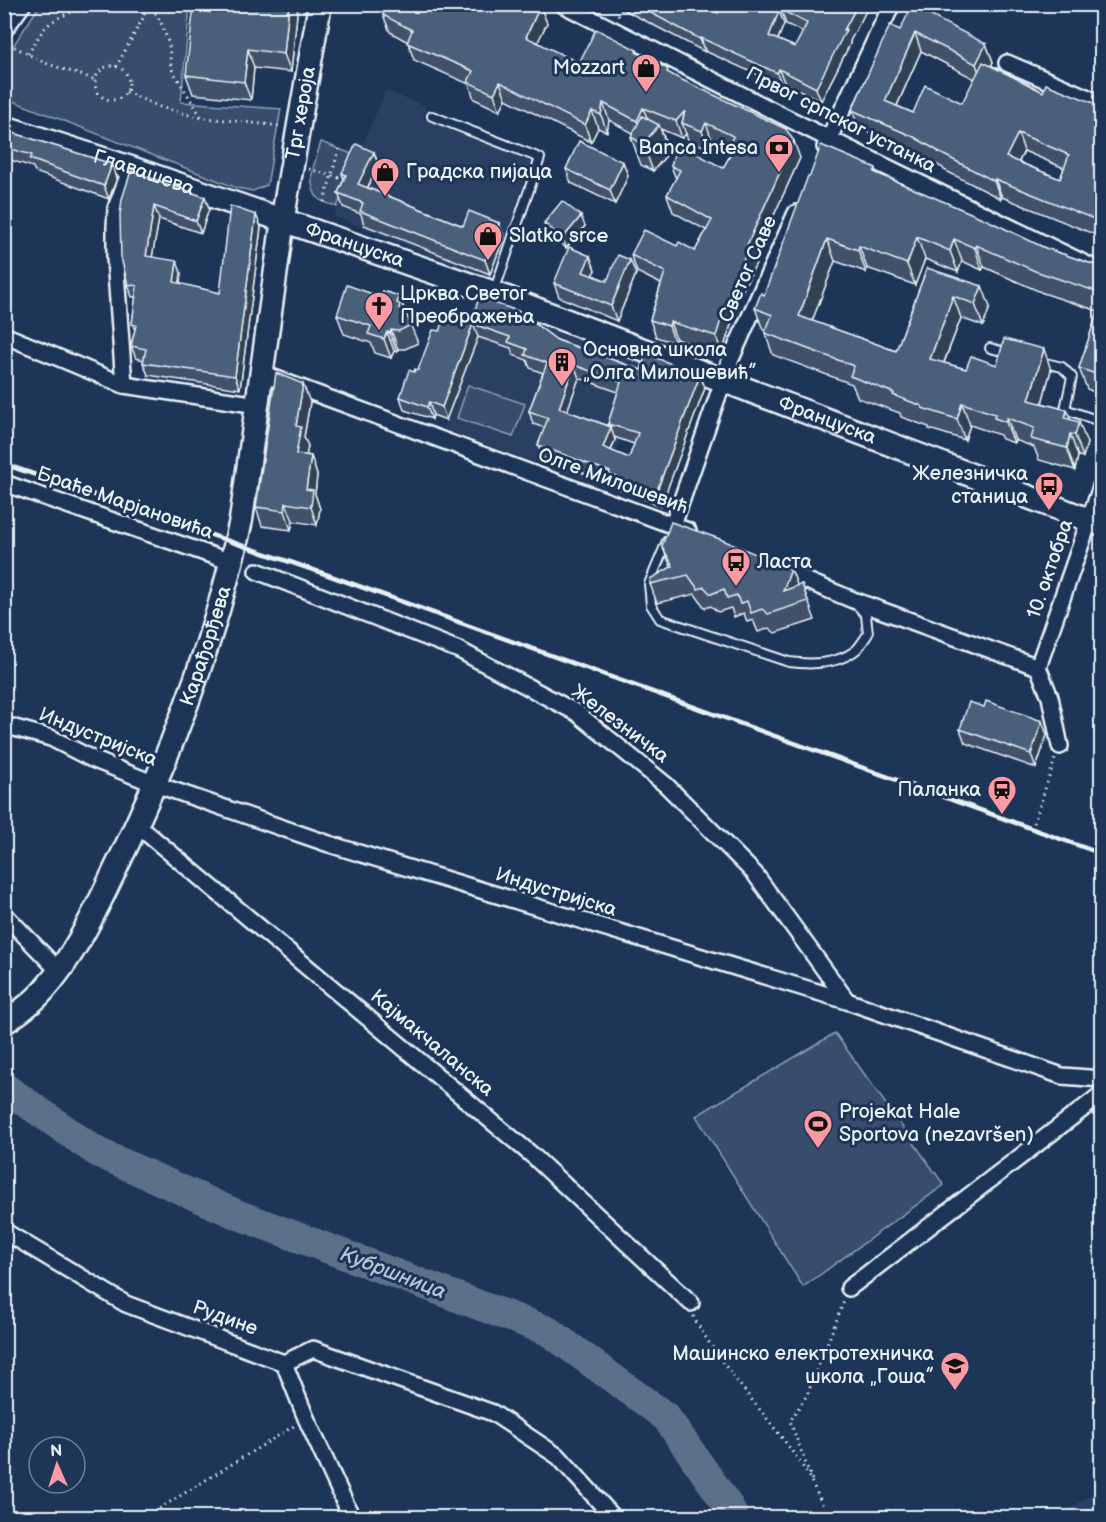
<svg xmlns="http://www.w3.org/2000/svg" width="1106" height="1522" viewBox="0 0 1106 1522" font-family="'Balsamiq Sans',sans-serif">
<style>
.built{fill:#2a4162}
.green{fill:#374d6c;stroke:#909fb2;stroke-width:1.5}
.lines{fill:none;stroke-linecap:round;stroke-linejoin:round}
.river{stroke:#5d7089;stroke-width:30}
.lane-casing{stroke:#e8f1f8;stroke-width:12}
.street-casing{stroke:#e8f1f8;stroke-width:20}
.secondary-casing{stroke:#e8f1f8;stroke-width:27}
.path{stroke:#e8f1f8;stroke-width:3;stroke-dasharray:1.5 4.5;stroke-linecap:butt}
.lane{stroke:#1d3557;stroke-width:8}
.street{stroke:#1d3557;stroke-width:15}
.secondary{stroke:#1d3557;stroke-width:22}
.rail{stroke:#e8f1f8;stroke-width:4.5}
.wall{fill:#3f5169;stroke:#e8f1f8;stroke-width:1.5;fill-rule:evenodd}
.shaded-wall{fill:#334255;stroke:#e8f1f8;stroke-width:1.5}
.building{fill:#495e7a;stroke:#e8f1f8;stroke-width:1.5;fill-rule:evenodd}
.labels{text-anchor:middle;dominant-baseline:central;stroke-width:6;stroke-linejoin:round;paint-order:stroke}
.poi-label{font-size:20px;fill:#e8f1f8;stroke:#1d3557;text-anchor:start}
.street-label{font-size:20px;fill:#e8f1f8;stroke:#1d3557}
.water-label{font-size:21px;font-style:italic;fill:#b7c4d1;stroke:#1d3557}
</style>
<rect width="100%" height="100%" fill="#1d3557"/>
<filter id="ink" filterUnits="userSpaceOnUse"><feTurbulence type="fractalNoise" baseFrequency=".0167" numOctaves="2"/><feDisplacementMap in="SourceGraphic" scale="12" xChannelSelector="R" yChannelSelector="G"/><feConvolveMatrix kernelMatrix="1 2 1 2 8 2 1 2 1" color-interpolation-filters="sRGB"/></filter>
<g filter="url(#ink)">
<!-- built -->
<g class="built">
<polygon points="386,91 425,106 423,119 531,160 493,281 334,216 357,156"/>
<polygon points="485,303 644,357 629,403 610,436 620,440 605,487 443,429"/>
<polygon points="1101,1488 1101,1517 1057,1517"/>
</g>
<!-- green -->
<g class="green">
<polygon points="40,5 190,5 181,102 281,109 267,185 253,191 237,188 5,98 5,58"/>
<path d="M321,142L357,156L337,207C332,204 323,203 319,199C304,184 316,159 321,142Z"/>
<polygon points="468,385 525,404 513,437 457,418"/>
<polygon points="835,1033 944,1185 803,1287 696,1116"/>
</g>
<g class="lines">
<!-- river -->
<polyline class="river" points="4,1087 97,1152 236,1214 548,1331 666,1417 729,1507 734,1518"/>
<!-- lane casing -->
<g class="lane-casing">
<g id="lane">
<polyline points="432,116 540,158 494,292"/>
<polyline points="990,348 1009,353"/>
<polyline points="1041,362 1062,367 1072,377 1065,409 1102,422"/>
<path d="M667,541L649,584L651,605L660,619L789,662C812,665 838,665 857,649C861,645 865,638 868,634L866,615L858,606"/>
</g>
</g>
<!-- street casing -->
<g class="street-casing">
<g id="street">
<polyline points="562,4 829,139 1102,272"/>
<polyline points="4,30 23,4"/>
<polyline points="1007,63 1102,104"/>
<polyline points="825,147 892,4"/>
<polyline points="4,335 124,385 258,405"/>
<polyline points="263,374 688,531"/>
<polyline points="124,385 115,258 115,227 116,208 131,168"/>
<polyline points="4,483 231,562"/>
<polyline points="673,525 730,361 796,213"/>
<polyline points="776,568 853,600 1038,667 1050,697 1060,746"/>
<polyline points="257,571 459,650 577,713 666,785 755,874 847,1001"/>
<polyline points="1038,667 1102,484"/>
<polyline points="4,725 51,738 92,759 155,784 329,844 847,1001 1062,1076 1102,1079"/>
<polyline points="137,825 532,1155 691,1303"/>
<polyline points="4,914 59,971"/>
<polyline points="4,1231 126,1304 284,1363 306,1418 352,1518"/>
<polyline points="849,1288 1102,1094"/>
<polyline points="284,1363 313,1349 493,1413 559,1457 614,1518"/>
</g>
</g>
<!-- secondary casing -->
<g class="secondary-casing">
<g id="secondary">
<path id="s1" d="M4,127L131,168L494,293L1102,525"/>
<path id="s2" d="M4,1023C18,1013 32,1004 43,991C73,958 94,914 113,874C168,762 215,642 241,520L285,205L320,4"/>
</g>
</g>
<!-- path -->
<g class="path">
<polyline points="147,4 157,15 163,27 169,45 171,68 202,118"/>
<polyline points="863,4 872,9"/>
<polyline points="618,16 624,4"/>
<polyline points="9,44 45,63 96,80"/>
<path d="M28,54C34,45 39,34 46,27C58,14 86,7 103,4"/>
<circle cx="112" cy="83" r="17"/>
<polyline points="116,67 144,16 146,4"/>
<polyline points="126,92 160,107 197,117 281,126"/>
<polyline points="309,169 346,180"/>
<polyline points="324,202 339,149"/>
<polyline points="1032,829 1055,759"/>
<path d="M693,1316C724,1372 766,1413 801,1464C812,1481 820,1499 828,1518"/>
<polyline points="812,1480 790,1421 807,1395 844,1301"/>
<polyline points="144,1518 294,1426"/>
</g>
<!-- lane -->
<use href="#lane" class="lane"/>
<!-- street -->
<use href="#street" class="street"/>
<!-- secondary -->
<use href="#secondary" class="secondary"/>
<!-- rail -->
<polyline class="rail" points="4,464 328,575 1102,854"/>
</g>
<!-- wall -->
<g class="wall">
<polygon points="298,4 291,72 254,68 251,100 193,94 186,75"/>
<polygon points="613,4 701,4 718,13 730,4 768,4 768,6 784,24 778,40 795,47 803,32 786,24 781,10 866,11 850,41 850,44 821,101 784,82 782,86 705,51 705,52"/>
<polygon points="540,6 547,23 537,43 579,63 637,50 639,54 800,158 754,259 756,263 735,306 736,309 722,353 676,339 675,343 656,337 650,320 661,284 637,272 631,255 677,246 695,251 706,230 673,212 667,195 676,179 671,166 723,168 733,150 712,140 708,148 688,140 686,134 682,138 661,129 669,152 653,171 641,165 631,137 633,133 609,120 607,132 598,128 591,142 506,99 500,111 474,99 469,84 414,60 408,42 390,32 383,15"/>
<path d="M900,30L986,44L993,62L991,65L1043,92L1101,106V237L1002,197L1001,199L944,170L943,168L920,155L859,128L852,110ZM921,51L975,79L962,103L913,113L897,106ZM1024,151L1064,168L1060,179L1019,162Z"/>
<polygon points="4,130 112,164 117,178 109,199 35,172 33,167 4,158"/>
<polygon points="374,152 378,165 368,188 463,226 504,237 490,274 364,225 361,214 343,207 338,193 344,179 342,173"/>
<polygon points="623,162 628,176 615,204 571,183 566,169"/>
<polygon points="878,174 1045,248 1101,267 1101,395 1087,389 1079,368 1098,311 1043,293 984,267 982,270 962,261 958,272 925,259 915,285 867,268 866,272 835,261 812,321 896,351 927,268 990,307 983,326 961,318 944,363 966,369 997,365 1051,370 1042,403 1067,410 1070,419 1087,443 1083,457 1078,456 1075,470 1039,460 1034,447 1015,440 1014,443 1002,439 1000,435 970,425 965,440 929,429 929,427 901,417 900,413 858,398 852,384 773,355 765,333 766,331 763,330 755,308 764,295 810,176"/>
<polygon points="205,197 209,209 201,233 159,219 152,257 181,273 180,284 220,293 256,215 261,227 240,389 148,375 143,363 144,360 136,358 131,346 135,330 132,324 136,297 132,297 128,284 122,199"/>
<polygon points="544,223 585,226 566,248 547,233"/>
<polygon points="590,256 595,270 593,275 607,281 636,274 617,321 559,297 554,283"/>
<polygon points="399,296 418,343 405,349 398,349 397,352 394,351 391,358 375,353 371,343 344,334 337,315 381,297"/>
<path d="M471,321L557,340L641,370L700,375L705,388L661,506L614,487L613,484L543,458L538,445L545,428L533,424L529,411L543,373L530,368L527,360L513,355L511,348L478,337L446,420L433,415L432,419L404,410L400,397L414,372L418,370L440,331ZM579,378L618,392L608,424L609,426L567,411ZM614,437L634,444L629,458L611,451L615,440Z"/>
<polygon points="310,402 304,437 308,446 306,455 311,456 317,475 315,494 320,509 317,525 293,521 291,530 262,526 256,507"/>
<polygon points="662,546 791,569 797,586 802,584 815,620 775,633 769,628 758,632 753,620 747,622 744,613 734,617 731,608 718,612 711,606 705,608 695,594 657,603 650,584 671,567"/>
<polygon points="960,729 1047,735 1036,768 965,743"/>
</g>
<!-- shaded-wall -->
<g class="shaded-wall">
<polygon points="289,4 298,4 291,72 284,54"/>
<polygon points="858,4 864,4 866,11 850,41 850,44 821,101 816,88 844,30"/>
<polygon points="540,6 547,23 532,54 526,37"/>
<polygon points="779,11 784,24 774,49 769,36"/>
<polygon points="915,33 921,51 891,119 885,101"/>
<polygon points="701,38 705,51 705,52 700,39"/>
<polygon points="986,44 993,62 982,82 976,64"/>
<polygon points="248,49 254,68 251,100 244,82"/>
<polygon points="779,69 784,82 782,86 777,73"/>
<polygon points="500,82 506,99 500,111 494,94"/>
<polygon points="603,103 609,120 607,132 601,115"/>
<polygon points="643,108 650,125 644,138 637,121"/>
<polygon points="592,111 598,128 591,142 585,125"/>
<polygon points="685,111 682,123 686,134 682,138 676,121"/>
<polygon points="706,123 712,140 708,148 702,131"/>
<polygon points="659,125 669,152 653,171 643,144"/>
<polygon points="1018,133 1024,151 1012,175 1006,157"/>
<polygon points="794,141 800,158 754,259 756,263 735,306 736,309 722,353 716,336 728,291 747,245"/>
<polygon points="374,152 378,165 363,197 358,184"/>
<polygon points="623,162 628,176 615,204 610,190"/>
<polygon points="112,164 117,178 109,199 104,186"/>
<polygon points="995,179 1002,197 1001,199 994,181"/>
<polygon points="205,197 209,209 201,233 196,221"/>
<polygon points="154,206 159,219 150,269 146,256"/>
<polygon points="256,215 261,227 240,389 235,376"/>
<polygon points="581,216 585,226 566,248 563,238"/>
<polygon points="499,223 504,237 490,274 485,260"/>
<polygon points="917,237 925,259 915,285 907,264"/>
<polygon points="827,239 835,261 806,337 799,316"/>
<polygon points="954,239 962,261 958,272 950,251"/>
<polygon points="976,245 984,267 982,270 975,248"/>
<polygon points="859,246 867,268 866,272 858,250"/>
<polygon points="590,256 595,270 589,286 583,272"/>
<polygon points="630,260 636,274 617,321 611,306"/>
<polygon points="177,261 181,273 178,295 174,282"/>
<polygon points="982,286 990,307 983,326 975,304"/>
<polygon points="399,296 406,315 405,327 397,303"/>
<polygon points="953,296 961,318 937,380 930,359"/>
<polygon points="670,322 676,339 675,343 669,326"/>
<polygon points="473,324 478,337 446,420 442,407"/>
<polygon points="391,330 398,349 397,352 390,333"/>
<polygon points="387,332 394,351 391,358 384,339"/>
<polygon points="1044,349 1051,370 1037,421 1029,400"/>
<polygon points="574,365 579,378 564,420 559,408"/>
<polygon points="700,375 705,388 661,506 656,493"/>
<polygon points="303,384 310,402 304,437 308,446 303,473 296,454 296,426"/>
<polygon points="429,402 433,415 432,419 427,407"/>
<polygon points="962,403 970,425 965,440 957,419"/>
<polygon points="1067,410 1075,432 1065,418"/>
<polygon points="1007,418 1015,440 1014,443 1006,422"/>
<polygon points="1079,422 1087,443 1083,457 1075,435"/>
<polygon points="611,427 615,440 607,460 603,447"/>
<polygon points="1070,434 1078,456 1075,470 1067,448"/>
<polygon points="311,456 317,475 315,494 320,509 317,525 311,507 306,489"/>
<polygon points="286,503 293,521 291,530 285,511"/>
<polygon points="791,569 798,587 783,591"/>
<polygon points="1042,721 1047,735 1036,768 1031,754"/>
</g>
<!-- building -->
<g class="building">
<polygon points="194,4 289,4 284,54 248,49 244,82 186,75"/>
<polygon points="387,4 537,4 540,6 526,37 579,63 596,29 637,50 636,52 668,69 667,72 680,79 786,129 794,141 747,245 750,246 728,291 730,292 716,336 670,322 669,326 650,320 665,272 631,255 644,230 677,246 679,242 695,251 712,220 667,195 680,170 671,166 677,143 723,168 736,145 730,143 733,136 706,123 702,131 682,123 685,111 676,121 643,108 637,121 603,103 601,115 592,111 585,125 500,82 494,94 468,82 473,71 407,43 412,30 383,15"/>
<polygon points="634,4 701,4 718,13 722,4 727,4 730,6 730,4 765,4 779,11 769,36 795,47 807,23 781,10 784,4 858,4 844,30 846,30 816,88 779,69 777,73 701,38 700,39"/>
<path d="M912,6L986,44L976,64L915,33L885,101L913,113L925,85L962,103L983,62L1043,92L1046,84L1101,106V222L995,179L994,181L938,152V151L914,137L852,110L890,25L900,30ZM1018,133L1069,155L1060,179L1006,157Z"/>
<polygon points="642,116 659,125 643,144 631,137"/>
<polygon points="4,130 112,164 104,186 30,159 32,155 4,147"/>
<polygon points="579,141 623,162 610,190 566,169"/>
<polygon points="356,144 374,152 358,184 463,226 469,211 499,223 485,260 360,211 363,203 338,193 346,175 342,173"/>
<polygon points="821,145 876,168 874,172 987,220 1045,248 1101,267 1101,293 1035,271 976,245 975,248 954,239 950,251 917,237 907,264 859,246 858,250 827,239 799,316 896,351 927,268 982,286 975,304 953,296 930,359 966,369 971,356 997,365 1004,339 1044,349 1029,400 1067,410 1065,418 1079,422 1075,435 1070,434 1067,448 1031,439 1034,428 1007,418 1006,422 994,418 995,414 962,403 957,419 922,408 922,406 893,395 894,393 850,376 854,366 765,333 772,315 755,308 761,293 764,295 808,176 810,176"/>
<polygon points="131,171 205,197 196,221 154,206 146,256 177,261 174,282 220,293 230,206 256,215 235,376 143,363 146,349 131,346 136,325 132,324 137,286 128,284 121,258 120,215 122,199"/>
<polygon points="562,201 581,216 563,238 544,223"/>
<polygon points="569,247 590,256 583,272 607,281 618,255 630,260 611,306 554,283"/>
<polygon points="347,285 381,297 383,291 399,296 397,303 400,304 399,308 405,312 411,325 399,331 391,330 390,333 387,332 384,339 368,334 371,326 337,315"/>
<path d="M479,298L518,311L557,340L641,370L646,354L700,375L656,493L609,474L610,472L538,445L548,418L529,411L547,363L525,355L527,349L508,342L510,337L473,324L442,407L429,402L427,407L400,397L409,370L414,372L415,369L418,370L433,330L440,331L447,312L471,321ZM574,365L621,382L608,424L638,433L629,458L603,447L611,427L559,408Z"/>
<polygon points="1101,301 1101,376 1079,368"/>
<polygon points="276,373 303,384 296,426 301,427 296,454 311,456 306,489 313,490 311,507 286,503 285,511 256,507"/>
<polygon points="671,522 720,539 791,569 783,591 802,584 808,601 768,614 762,609 751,613 747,601 740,604 737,595 727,598 724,589 711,594 704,587 698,589 688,575 650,584 650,579 673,566 662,546"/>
<polygon points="986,701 1042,721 1031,754 960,729 969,702 984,707"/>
</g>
</g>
<!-- icons -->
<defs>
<g id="shop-pin" transform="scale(1.5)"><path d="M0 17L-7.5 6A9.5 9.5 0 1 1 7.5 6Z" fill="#ff9aa2" stroke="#1d3557"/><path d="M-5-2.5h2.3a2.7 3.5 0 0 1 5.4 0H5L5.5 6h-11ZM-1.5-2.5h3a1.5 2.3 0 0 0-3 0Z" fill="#111"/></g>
<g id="bank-pin" transform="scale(1.5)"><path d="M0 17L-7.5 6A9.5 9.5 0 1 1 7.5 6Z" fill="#ff9aa2" stroke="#1d3557"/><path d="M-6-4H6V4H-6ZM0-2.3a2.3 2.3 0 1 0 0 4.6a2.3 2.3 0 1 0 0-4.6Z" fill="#111"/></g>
<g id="church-pin" transform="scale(1.5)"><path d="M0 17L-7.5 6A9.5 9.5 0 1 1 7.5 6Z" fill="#ff9aa2" stroke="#1d3557"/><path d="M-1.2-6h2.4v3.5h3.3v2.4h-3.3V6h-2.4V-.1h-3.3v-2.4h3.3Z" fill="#111"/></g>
<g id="building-pin" transform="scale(1.5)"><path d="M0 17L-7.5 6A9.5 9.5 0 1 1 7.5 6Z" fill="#ff9aa2" stroke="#1d3557"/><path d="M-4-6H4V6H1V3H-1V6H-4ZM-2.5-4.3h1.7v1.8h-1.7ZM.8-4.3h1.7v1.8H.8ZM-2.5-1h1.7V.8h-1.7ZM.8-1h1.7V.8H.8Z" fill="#111"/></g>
<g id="bus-pin" transform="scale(1.5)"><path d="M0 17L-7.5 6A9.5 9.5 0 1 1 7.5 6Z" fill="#ff9aa2" stroke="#1d3557"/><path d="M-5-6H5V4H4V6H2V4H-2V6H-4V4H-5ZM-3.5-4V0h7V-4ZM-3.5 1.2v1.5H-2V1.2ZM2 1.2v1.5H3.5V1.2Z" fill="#111"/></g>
<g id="station-pin" transform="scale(1.5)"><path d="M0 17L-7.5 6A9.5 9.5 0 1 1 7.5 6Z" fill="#ff9aa2" stroke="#1d3557"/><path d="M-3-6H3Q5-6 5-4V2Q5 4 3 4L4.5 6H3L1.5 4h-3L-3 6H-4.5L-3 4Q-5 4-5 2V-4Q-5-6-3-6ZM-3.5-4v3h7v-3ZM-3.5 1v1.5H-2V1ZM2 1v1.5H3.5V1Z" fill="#111"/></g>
<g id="stadium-pin" transform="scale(1.5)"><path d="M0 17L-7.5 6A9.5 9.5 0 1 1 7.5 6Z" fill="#ff9aa2" stroke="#1d3557"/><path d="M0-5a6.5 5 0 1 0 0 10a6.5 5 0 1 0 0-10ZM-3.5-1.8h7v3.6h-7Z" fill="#111"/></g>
<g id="school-pin" transform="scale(1.5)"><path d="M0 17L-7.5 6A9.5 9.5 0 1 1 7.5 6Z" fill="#ff9aa2" stroke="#1d3557"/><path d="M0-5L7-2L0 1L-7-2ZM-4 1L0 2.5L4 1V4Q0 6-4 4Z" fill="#111"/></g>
</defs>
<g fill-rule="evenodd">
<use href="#shop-pin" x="646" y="68"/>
<use href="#bank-pin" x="779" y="148"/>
<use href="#shop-pin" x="385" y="172"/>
<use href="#shop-pin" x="488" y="236"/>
<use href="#church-pin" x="379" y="306"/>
<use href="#building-pin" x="562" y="362"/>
<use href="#bus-pin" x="1049" y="486"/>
<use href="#bus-pin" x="736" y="562"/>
<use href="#station-pin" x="1002" y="790"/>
<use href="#stadium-pin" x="818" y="1124"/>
<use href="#school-pin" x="955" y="1366"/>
</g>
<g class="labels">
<!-- poi labels -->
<g class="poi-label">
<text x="625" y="68" text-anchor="end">Mozzart</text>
<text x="758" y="148" text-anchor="end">Banca Intesa</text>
<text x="406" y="172">Градска пијаца</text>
<text x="509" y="236">Slatko srce</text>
<text x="400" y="294">Црква Светог<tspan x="400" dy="23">Преображења</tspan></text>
<text x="583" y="350">Основна школа<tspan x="583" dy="23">„Олга Милошевић”</tspan></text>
<text x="1028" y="474" text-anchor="end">Железничка<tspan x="1028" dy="23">станица</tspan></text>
<text x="757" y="562">Ласта</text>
<text x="981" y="790" text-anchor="end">Паланка</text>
<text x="839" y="1112">Projekat Hale<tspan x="839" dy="23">Sportova (nezavršen)</tspan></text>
<text x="934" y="1354" text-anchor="end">Машинско електротехничка<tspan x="934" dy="23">школа „Гоша”</tspan></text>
</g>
<!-- street labels -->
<g class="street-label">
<text stroke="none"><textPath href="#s2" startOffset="976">Трг хероја</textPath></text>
<text transform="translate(841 120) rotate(27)">Првог српског устанка</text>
<text stroke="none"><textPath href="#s1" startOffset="147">Главашева</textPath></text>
<text stroke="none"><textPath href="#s1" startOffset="370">Француска</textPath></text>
<text transform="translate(748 269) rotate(-66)">Светог Саве</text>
<text stroke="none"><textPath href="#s1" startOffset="874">Француска</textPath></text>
<text transform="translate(613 481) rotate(20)">Олге Милошевић</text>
<text transform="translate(125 503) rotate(19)">Браће Марјановића</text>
<text transform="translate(1050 569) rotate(-71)">10. октобра</text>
<text stroke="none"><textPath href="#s2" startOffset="434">Карађорђева</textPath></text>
<text transform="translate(620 724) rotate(37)">Железничка</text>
<text transform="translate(98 737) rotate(22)">Индустријска</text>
<text transform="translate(556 892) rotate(17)">Индустријска</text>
<text transform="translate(432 1043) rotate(40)">Кајмакчаланска</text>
<text transform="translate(225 1318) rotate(20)">Рудине</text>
</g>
<!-- water labels -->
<g class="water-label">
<text transform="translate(393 1273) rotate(21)">Кубршница</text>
</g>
</g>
<!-- margin -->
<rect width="1106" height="1522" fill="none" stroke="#1d3557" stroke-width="24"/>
<rect x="12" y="12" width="1082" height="1498" fill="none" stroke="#e8f1f8" stroke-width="2" filter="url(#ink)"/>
<!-- north arrow -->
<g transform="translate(57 1465) rotate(357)"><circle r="28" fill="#1d3557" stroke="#6e8097" stroke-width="1.5"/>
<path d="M0-4.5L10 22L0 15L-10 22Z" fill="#ff9aa2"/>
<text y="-9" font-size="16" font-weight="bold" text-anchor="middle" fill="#e8f1f8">N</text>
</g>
</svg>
